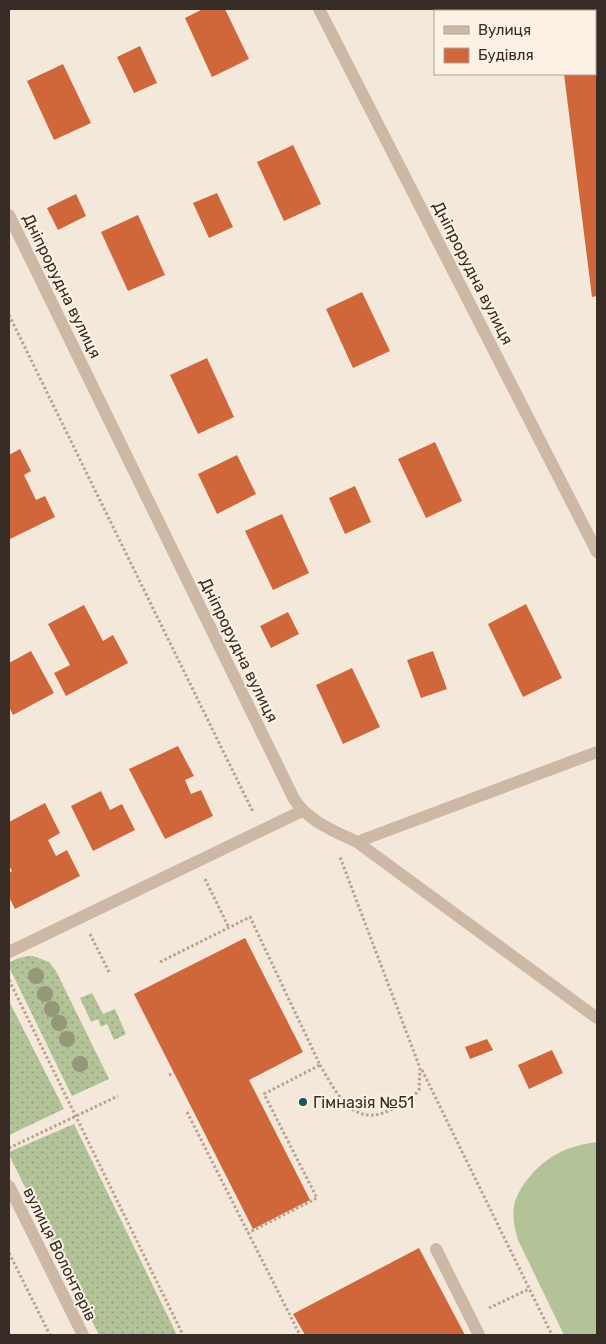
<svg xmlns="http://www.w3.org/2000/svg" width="606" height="1344" viewBox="0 0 606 1344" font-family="Rubik,sans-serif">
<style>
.grass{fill:url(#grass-dots)}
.garden{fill:#b2c398}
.building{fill:#cf673b}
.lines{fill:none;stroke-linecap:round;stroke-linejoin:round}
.path{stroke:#b8a28e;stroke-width:3;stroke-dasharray:2.5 2.5;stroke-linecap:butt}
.minor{stroke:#ccb8a4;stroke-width:12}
.tree{fill:#929878}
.poi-dot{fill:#19535b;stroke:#fbf2e5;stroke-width:2}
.labels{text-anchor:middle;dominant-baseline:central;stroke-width:4;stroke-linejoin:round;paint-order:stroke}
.street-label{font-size:16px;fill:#372c26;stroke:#fbf2e5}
.poi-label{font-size:16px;fill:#372c26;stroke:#fbf2e5;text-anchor:start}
</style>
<defs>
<pattern id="grass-dots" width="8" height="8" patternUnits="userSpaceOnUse" patternTransform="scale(1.25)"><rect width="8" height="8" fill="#b2c398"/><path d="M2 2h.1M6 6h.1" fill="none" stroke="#929f7c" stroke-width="1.8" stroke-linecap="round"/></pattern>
</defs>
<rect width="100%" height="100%" fill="#f3e8d9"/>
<!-- grass -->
<g class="grass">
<path d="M33,956L49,962L56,971L109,1079L72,1096L9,967V963C17,958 24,956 33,956Z"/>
<polygon points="92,993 103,1014 115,1009 126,1034 114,1040 107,1024 101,1027 98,1019 91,1022 80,998"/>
<polygon points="9,1001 64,1109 9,1135"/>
<polygon points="74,1124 177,1335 99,1335 9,1155 9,1152"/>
</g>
<!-- garden -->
<path class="garden" d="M597,1142V1335H564L518,1240C515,1230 512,1218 514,1206C518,1186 539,1163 557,1154C569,1147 583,1144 597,1142Z"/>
<!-- building -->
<g class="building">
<polygon points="203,9 225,9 249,59 212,77 185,18"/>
<polygon points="556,9 597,9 597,296 592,297 564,74 595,74 595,11 557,11"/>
<polygon points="140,46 157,83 134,93 117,57"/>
<polygon points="63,64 91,123 54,140 27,81"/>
<polygon points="293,145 321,204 284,221 257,162"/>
<polygon points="217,193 233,227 209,238 193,203"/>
<polygon points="76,194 86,216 58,230 47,208"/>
<polygon points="138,215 165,275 128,291 101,232"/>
<polygon points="362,292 390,351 353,368 326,309"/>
<polygon points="207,358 234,417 198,434 170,375"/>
<polygon points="435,442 462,501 426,518 398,459"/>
<polygon points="20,449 31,471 24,475 36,500 45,496 55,517 10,539 9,536 9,455"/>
<polygon points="237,455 256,494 217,514 198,474"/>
<polygon points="355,486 371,522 345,534 329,498"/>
<polygon points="282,514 309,573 273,590 245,531"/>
<polygon points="526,604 562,678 523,697 488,624"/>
<polygon points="84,605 103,641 113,635 128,663 66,696 54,673 70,665 48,624"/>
<polygon points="288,612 299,634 271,648 260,626"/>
<polygon points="31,651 54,693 13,715 9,707 9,663"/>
<polygon points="433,651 447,689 421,698 407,660"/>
<polygon points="352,668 380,727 343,744 316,685"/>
<polygon points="178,746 194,776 185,780 191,794 201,790 213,816 165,839 129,769"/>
<polygon points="101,791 110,810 122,804 135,830 93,851 71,806"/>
<polygon points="45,803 60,833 48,840 56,856 67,850 80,876 15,909 9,897 9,873 12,871 9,865 9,822"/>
<polygon points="245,938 303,1052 249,1080 310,1200 253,1229 134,994"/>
<polygon points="487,1039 493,1050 470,1059 465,1047"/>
<polygon points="552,1050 563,1073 529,1089 518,1065"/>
<polygon points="419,1248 465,1335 305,1335 293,1314"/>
</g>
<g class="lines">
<!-- path -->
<g class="path">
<polyline points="9,315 253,812"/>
<polyline points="205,879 229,928"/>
<polyline points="90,934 109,972"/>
<polyline points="160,962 250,917 320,1065 264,1094 317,1198 248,1233"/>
<polyline points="9,980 183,1335"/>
<path d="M320,1065C336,1092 353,1129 390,1110C402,1105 410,1100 419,1090L420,1068L340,857"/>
<polyline points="422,1070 552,1335"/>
<polyline points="169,1075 174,1073"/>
<polyline points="187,1112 300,1335"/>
<polyline points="9,1148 118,1096"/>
<polyline points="9,1253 50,1335"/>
<polyline points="489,1308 529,1289"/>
</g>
<!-- minor -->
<g class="minor">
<polyline points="319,9 597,552"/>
<path d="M9,215L294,799C308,821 334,831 357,842L597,1018"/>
<polyline points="357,842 597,752"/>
<polyline points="9,952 302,811"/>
<polyline points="9,1186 83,1335"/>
<polyline points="436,1249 479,1335"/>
</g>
</g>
<!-- trees -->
<g class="tree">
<circle cx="36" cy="976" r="8"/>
<circle cx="45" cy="994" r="8"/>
<circle cx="52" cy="1009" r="8"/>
<circle cx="59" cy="1023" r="8"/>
<circle cx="67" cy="1039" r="8"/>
<circle cx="80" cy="1064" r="8"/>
</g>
<!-- markers -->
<circle class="poi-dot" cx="303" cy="1102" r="5"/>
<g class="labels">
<!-- street labels -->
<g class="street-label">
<text transform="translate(473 273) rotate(63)">Дніпрорудна вулиця</text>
<text transform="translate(62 286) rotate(64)">Дніпрорудна вулиця</text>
<text transform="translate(239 650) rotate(64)">Дніпрорудна вулиця</text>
<text transform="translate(60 1254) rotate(64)">вулиця Волонтерів</text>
</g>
<!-- poi labels -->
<g class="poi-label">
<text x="313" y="1102">Гімназія №51</text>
</g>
</g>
<!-- border -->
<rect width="606" height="1344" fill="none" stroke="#372c26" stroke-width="20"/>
<!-- legend -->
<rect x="434" y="10" width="162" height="65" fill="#fbf2e5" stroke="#ada399"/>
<rect x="444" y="26" width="25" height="8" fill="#ccb8a4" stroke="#ada399"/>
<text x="478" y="35" font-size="15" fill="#372c26">Вулиця</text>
<rect x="444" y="48" width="25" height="15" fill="#cf673b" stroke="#ada399"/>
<text x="478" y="60" font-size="15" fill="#372c26">Будівля</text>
</svg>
